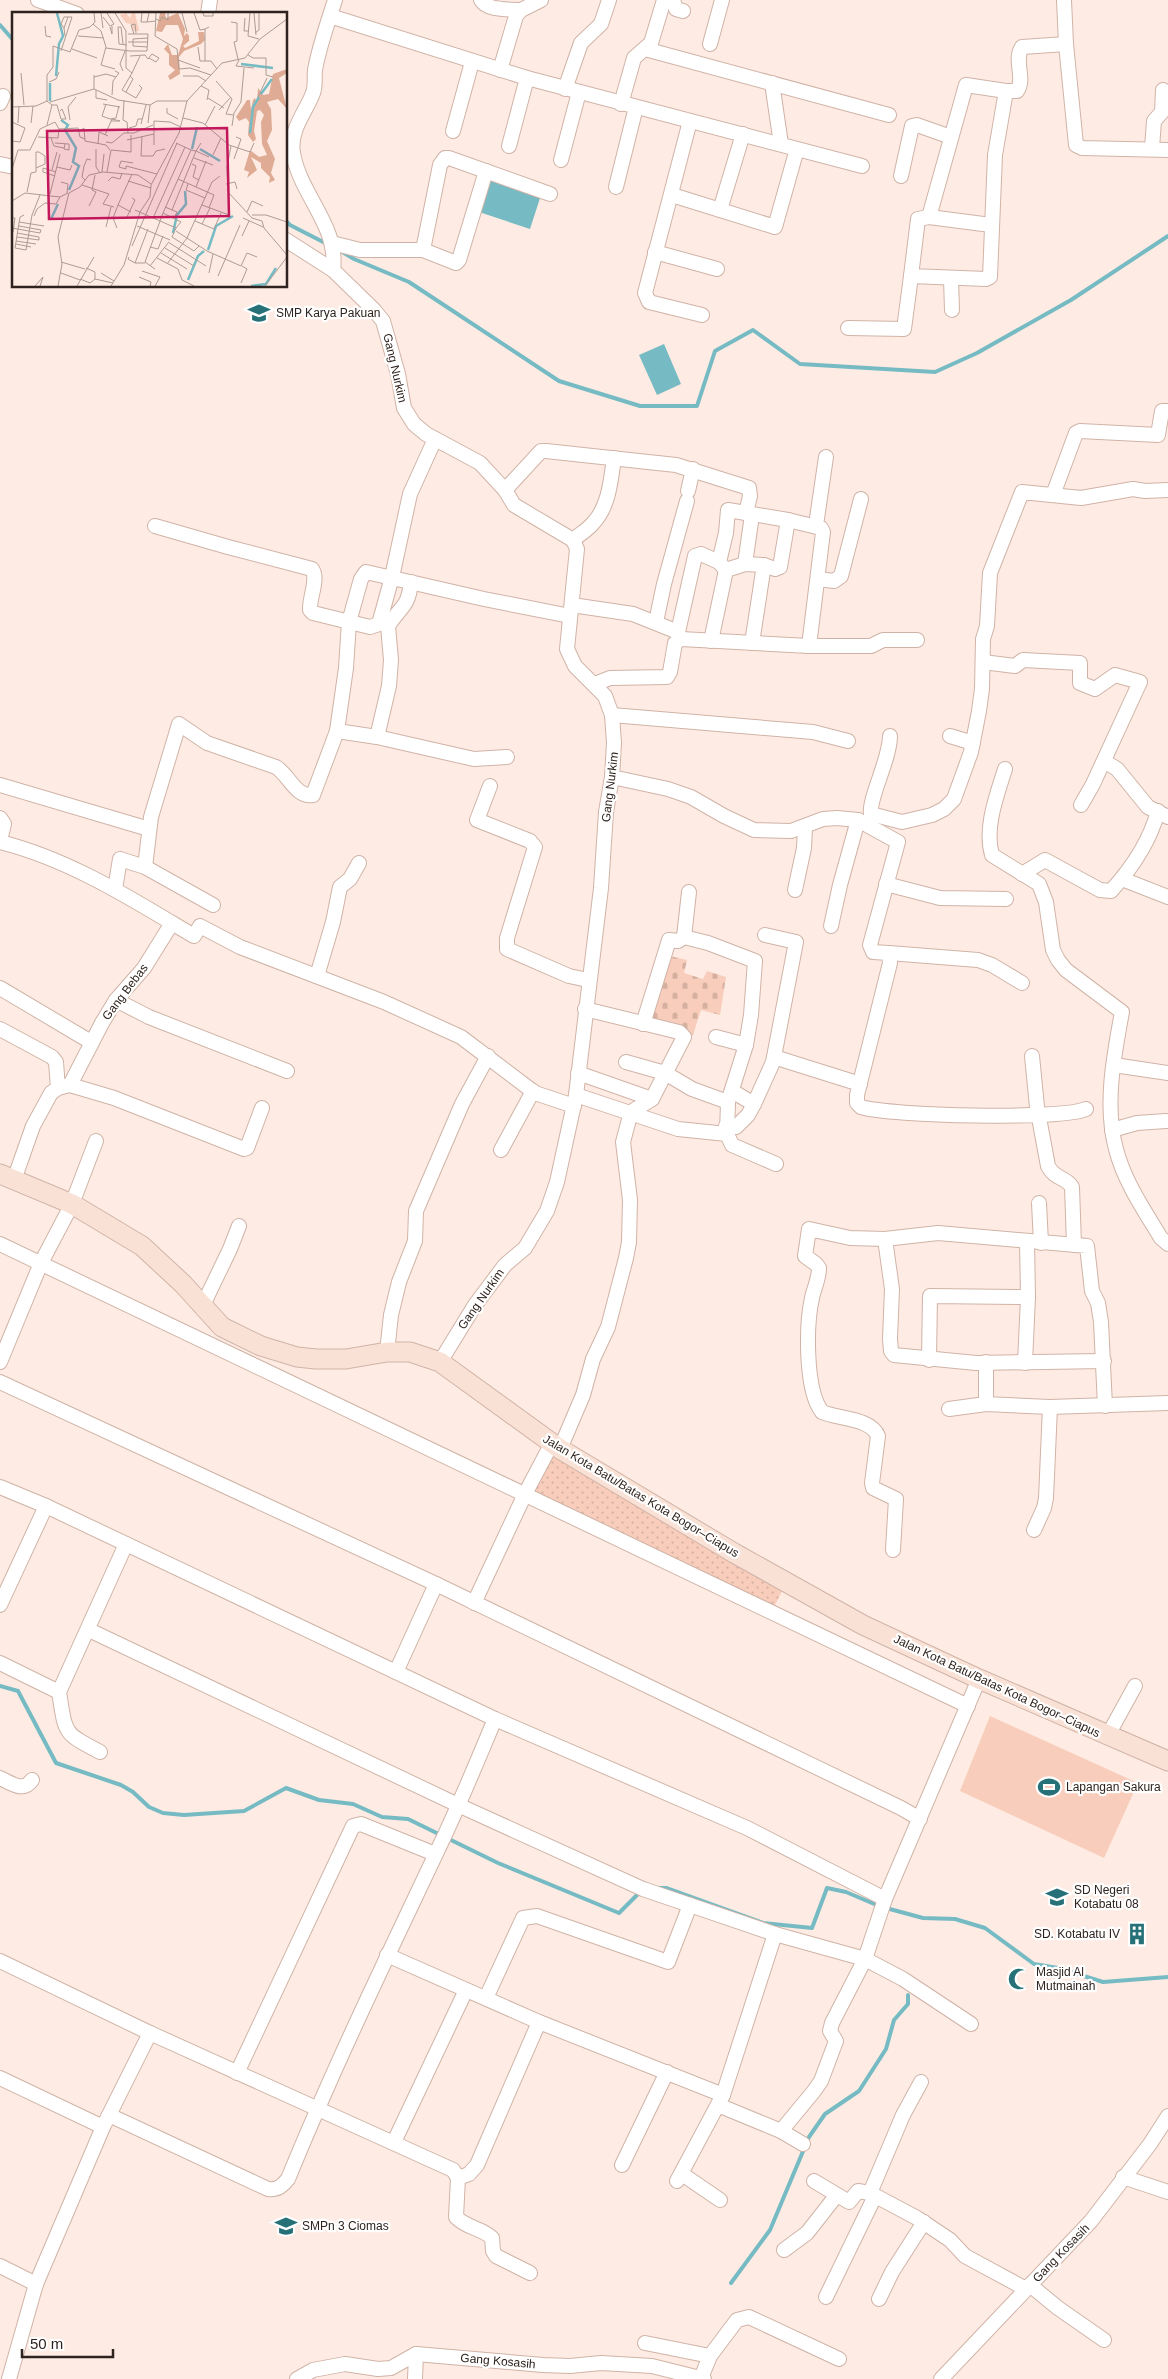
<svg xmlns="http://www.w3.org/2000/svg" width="1168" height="2379" viewBox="0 0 1168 2379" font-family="Arial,sans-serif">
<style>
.grass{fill:url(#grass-dots)}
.cemetery{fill:url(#cemetery-stones)}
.garden{fill:#f8cdbb}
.water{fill:#76bbc3}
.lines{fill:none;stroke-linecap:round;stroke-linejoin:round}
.stream{stroke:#76bbc3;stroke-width:4}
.minor-casing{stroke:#d0b3a6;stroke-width:16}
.secondary-casing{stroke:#d0b3a6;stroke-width:21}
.minor{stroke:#fff;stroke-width:14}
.secondary{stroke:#fae1d6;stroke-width:19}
.labels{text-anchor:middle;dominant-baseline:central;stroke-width:4.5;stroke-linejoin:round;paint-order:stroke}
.poi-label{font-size:12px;fill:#2e231e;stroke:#fff;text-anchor:start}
.street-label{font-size:12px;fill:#2e231e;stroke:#fff}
.inset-river{fill:none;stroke:#76bbc3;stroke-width:2.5}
.inset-road{fill:none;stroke:#ab9c95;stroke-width:1}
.view{fill:#c2185b;fill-opacity:0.15;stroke:#c2185b;stroke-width:2.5}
.inset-edge{fill:none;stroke:#2e231e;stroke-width:2.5}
</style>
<defs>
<pattern id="grass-dots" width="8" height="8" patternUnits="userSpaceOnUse" patternTransform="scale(1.25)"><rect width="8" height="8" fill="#f8cdbb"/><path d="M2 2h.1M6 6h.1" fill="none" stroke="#d5b0a0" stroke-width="1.8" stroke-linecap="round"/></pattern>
<pattern id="cemetery-stones" width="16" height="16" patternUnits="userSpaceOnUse" patternTransform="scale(1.25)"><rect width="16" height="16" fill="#f8cdbb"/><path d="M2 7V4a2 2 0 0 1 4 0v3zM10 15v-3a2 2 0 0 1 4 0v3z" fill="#d5b0a0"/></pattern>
</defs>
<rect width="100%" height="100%" fill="#feece4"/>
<!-- grass -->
<polygon class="grass" points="555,1448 783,1589 772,1611 533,1493"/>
<!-- cemetery -->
<polygon class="cemetery" points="661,954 687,960 684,973 703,979 707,971 726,977 720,1015 701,1010 693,1035 643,1020"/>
<!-- garden -->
<polygon class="garden" points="990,1716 1138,1783 1104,1858 960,1791"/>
<!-- water -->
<g class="water">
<polygon points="487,175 542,192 530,229 476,211"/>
<polygon points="664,344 681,384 657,395 639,355"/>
</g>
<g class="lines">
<!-- stream -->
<g class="stream">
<polyline points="0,25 14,41"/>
<polyline points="286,221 290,225 329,245"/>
<polyline points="339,250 354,259 409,282 559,381 640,406 697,406 715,351 753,330 800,364 935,372 977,353 1071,300 1168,236"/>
<polyline points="0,1686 18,1691 56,1763 121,1785 133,1792 149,1807 163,1813 184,1815 244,1811 286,1788 319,1800 353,1804 382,1817 408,1819 498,1863 619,1913 640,1892"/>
<polyline points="658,1888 666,1888 763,1923 812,1928 827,1888 846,1892 879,1906"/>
<polyline points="886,1908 923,1918 955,1919 985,1928 1034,1964 1058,1968 1103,1982 1168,1977"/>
<polyline points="731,2283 770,2230 809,2137 825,2114 859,2091 886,2049 894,2020 908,2004 908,1995"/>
</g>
<!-- minor casing -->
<g class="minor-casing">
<g id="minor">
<polyline points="38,0 77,14"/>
<path d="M481,0C487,11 509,9 521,10"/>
<polyline points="673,0 676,9 683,11"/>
<polyline points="1064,0 1066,44 1076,145 1082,148 1168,150"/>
<polyline points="208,14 210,0"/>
<polyline points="330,16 527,78 862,166"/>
<polyline points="710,44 722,0"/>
<polyline points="645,49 889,115"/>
<polyline points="500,70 516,16 521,10 541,0"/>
<polyline points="772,83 781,144"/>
<polyline points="565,89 581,43 601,24 609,0"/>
<polyline points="0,103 3,96"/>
<polyline points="621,104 634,58 651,43 664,0"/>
<polyline points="690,121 645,293 649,302 702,315"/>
<polyline points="453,131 472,62"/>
<polyline points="509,146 527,78"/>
<polyline points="1152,148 1154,121 1162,112 1163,90"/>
<polyline points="561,160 579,92"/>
<polyline points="0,164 14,167"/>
<polyline points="901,176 912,126 917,125 951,137"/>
<polyline points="616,187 636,107"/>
<polyline points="672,195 775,227 795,156"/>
<polyline points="720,210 743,134"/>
<path d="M929,217L966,85L1006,91H1017C1026,79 1013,60 1022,47L1066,44"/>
<polyline points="991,225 929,217 918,219 911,276 986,279 990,277 995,155 1006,91"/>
<polyline points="286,240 333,270 374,310 383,321 398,374 404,408 414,424 426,434 480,463 505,490 514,505 573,540 577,549 567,649 575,666 605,696 612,715 614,743 612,777 606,812 601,888 576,1095 557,1182 547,1211 525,1248 505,1265 475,1305 440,1362"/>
<polyline points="332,243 360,250 423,250 456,263 459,260 486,171"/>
<polyline points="423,250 440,165 445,158 449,158 550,194"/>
<polyline points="655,252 717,269"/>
<path d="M333,270C339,226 300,195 293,153C289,130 306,112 313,93C316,85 314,77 315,70C319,47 328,22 335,0"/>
<polyline points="951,279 952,310"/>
<polyline points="848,328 904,329 911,276"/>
<polyline points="505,490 541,451 546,451 676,465 749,488 750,496 746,513 788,520 780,567 775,569 764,565"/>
<polyline points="688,491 693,469"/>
<polyline points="1053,495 1076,433 1080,431 1158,435 1162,411 1168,411"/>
<polyline points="788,520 821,528 823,532 809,646"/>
<polyline points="816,525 826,457"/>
<path d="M155,526L228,547L312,569C319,579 309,598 310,610L313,613L370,627L379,624L392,577L410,494L435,439"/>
<path d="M573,540C580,534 589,529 594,522C609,506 611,479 614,458"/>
<polyline points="745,564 752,515"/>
<polyline points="724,568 719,562 726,533 728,510 746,513"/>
<polyline points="726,570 745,564 764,565 752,643"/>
<polyline points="818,579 834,581 841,576 861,499"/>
<polyline points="572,605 633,614 678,632"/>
<polyline points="656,622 664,584 687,501"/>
<polyline points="681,639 678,632 695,556 701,554 719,562"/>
<polyline points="711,641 726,570"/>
<polyline points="983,662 1015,666 1023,660 1080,663 1080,683 1095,689 1115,675 1140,682 1093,784 1081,805"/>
<polyline points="595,684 610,678 667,677 670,672 675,643 681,639 809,646 871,646 883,640 917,640"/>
<polyline points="612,715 813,732 848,741"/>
<polyline points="337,731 377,737 474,759 507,757"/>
<path d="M890,736C890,759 868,800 871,814L902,822L932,815L944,809L954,799L971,752L979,711L982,689L983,639L987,626L990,573L1022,492L1081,498L1133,489L1145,491L1168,490"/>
<polyline points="950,736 973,743"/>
<path d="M377,737L389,686L391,660L388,626C401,605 408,609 411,582"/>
<polyline points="1104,761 1117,769 1148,807 1168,817"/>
<path d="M1005,769C997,795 984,828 992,855L1039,884L1046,902L1053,950L1058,960L1066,970L1122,1012C1114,1055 1104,1106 1116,1149C1124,1181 1144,1210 1161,1238L1168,1244"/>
<path d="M612,777L668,789L691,797L724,816L754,830L791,831L823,819L837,818L858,820L898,842L870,945L873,952L889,953L890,963L857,1095V1103L861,1107C890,1116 1061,1120 1086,1109"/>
<polyline points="0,785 149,829"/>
<polyline points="490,786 477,820 530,841 535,847 507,938 507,949 569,976 588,980"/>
<polyline points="0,818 4,824 0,841"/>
<path d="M0,842C61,857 119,891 172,923"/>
<path d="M145,867L151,817L179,724L207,743L276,767C289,775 296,798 313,795L337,731L346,668L349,622L361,579L366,572L484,599L570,616"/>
<path d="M1022,874L1045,860L1100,890L1111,891C1131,869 1150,841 1158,811"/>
<polyline points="1122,879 1168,897"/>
<polyline points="886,884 940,898 1006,899"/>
<polyline points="115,889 120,859 145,867 213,905"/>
<polyline points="795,890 804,848 805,827"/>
<polyline points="831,926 840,885 858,820"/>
<polyline points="684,937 689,892"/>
<polyline points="889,953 978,960 992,965 1022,983"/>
<polyline points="317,976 333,922 340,887 350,879 359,863"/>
<polyline points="0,988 91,1042"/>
<polyline points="116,1000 149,1017 287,1071"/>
<polyline points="643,1024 669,940 678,941 684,937 708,943 755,961 751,1015 746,1045 728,1102 727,1134 732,1145 776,1164"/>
<polyline points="0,1029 52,1057 56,1062 58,1088"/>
<polyline points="716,1037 746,1045"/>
<path d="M1032,1056L1037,1107L1048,1166C1054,1179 1066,1177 1072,1187L1074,1245"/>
<polyline points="774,1057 860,1084"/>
<polyline points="626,1062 665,1073 692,1089 728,1102"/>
<polyline points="1114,1065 1168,1073"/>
<polyline points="578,1073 652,1099"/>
<polyline points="70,1085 102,1023 116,1000 144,968 172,923 194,936 200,926 240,947 384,1002 461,1037 535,1093 574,1106"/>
<polyline points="732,1091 754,1104 773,1062 796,942 765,935"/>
<polyline points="576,1095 678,1129 727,1134"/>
<polyline points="726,1126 736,1127 748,1115 754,1104"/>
<polyline points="1112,1130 1137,1123 1166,1121"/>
<polyline points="501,1150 533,1091"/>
<polyline points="14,1180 33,1126 51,1093 58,1088 70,1085 114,1098 244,1149 247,1148 262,1108"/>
<polyline points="1039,1203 1041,1243"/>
<polyline points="885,1239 892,1289 890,1339 891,1351 894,1355 976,1363 1104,1361"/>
<polyline points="0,1244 968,1706"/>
<polyline points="203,1305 230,1249 239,1226"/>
<polyline points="387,1352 391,1315 399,1282 415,1241 416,1211 462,1104 488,1056"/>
<polyline points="929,1360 930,1296 1028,1297"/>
<polyline points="0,1362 41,1263 72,1204 96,1141"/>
<polyline points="986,1362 986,1404"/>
<polyline points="1025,1363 1028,1297 1027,1242"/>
<polyline points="0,1382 436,1584 901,1808 920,1819"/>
<polyline points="949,1409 986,1404 1050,1407 1168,1403"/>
<polyline points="560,1449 583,1395 593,1359 608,1327 626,1258 629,1242 630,1200 623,1142 631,1112 652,1099 684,1037 679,1032 585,1009"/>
<polyline points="0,1487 46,1506 0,1605"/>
<polyline points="46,1506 495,1719 747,1828 885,1899 865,1959 775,1934 643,1889 458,1805 89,1630"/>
<polyline points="1034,1530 1044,1508 1046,1498 1050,1407"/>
<path d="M893,1550L896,1499L873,1488L872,1483L878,1436C871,1418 838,1419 822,1412C805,1390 806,1325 812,1298C814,1288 819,1279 819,1268L816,1264L805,1256L809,1229L850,1238L885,1239L938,1233L1087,1246L1092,1291L1098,1303L1101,1322L1105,1406"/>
<polyline points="474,1603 525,1494 552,1443"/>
<polyline points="0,1663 59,1692 126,1544"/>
<polyline points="396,1672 436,1584"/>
<path d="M59,1692C66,1734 62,1732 100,1752"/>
<polyline points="1107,1737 1135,1686"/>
<path d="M0,1778C11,1783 23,1793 32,1780"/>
<polyline points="885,1899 979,1679"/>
<polyline points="387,1955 539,2022 723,2095"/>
<path d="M0,1961L150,2033L453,2170L458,2178L456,2217C466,2228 482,2228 492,2238L493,2251L496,2256L530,2273"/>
<polyline points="486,1998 523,1918 537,1916 668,1962 690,1905"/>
<polyline points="237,2073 353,1826 361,1824 435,1854"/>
<polyline points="0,2078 103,2127"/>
<polyline points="718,2105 781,2131 803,2144"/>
<path d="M109,2115L268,2189C278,2190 282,2186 288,2179C335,2064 389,1953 442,1841C461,1801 478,1759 495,1719"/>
<polyline points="781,2131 814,2091 821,2081 836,2041 830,2031 832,2023 865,1959 903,1979 971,2024"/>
<polyline points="394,2142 466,1990"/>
<polyline points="622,2165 667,2072"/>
<polyline points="682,2174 720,2200"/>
<polyline points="1123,2177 1168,2192"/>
<polyline points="458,2178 469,2174 477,2165 539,2022"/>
<polyline points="677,2181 723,2095 775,1934"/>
<polyline points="814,2181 849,2202 858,2191 870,2193 917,2218 950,2240 965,2256 1026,2289"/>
<polyline points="870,2193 903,2115 921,2082"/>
<polyline points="784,2250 807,2233 836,2196"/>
<polyline points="0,2266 36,2284"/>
<polyline points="1030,2285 1058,2308 1104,2340"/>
<polyline points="826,2297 875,2196"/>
<polyline points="879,2299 892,2272 924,2222"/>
<polyline points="645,2343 710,2356"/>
<polyline points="701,2378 710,2356 737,2320 749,2317 839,2359"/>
<polyline points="9,2379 36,2284 103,2127 150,2033"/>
<polyline points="297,2379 313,2370 345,2364 378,2369 391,2368 416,2354 543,2365 570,2366 601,2363 652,2366 704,2379"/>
<polyline points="415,2379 416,2354"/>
<polyline points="941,2379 1091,2221 1150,2144 1168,2116"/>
</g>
</g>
<!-- secondary casing -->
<g class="secondary-casing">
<polyline id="secondary" points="0,1174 72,1204 142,1246 183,1284 222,1327 261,1346 297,1357 316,1359 346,1359 387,1352 410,1352 440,1362 560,1449 734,1553 863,1625 979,1679 1168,1761"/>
</g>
<!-- minor -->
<use href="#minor" class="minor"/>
<!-- secondary -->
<use href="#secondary" class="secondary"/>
</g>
<!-- icons -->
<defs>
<g id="school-bare" transform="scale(1.725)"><path d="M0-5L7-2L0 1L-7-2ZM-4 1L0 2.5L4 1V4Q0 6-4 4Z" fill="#267078" stroke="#fff" stroke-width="2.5" paint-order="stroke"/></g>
<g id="stadium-bare" transform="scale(1.725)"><path d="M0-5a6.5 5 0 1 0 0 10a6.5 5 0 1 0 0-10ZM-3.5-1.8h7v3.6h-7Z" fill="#267078" stroke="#fff" stroke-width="2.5" paint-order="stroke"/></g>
<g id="building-bare" transform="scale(1.725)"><path d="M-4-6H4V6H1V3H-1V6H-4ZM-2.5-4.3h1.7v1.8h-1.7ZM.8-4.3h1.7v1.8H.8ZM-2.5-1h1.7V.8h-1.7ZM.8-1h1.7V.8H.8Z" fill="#267078" stroke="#fff" stroke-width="2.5" paint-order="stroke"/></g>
<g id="mosque-bare" transform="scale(1.725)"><path d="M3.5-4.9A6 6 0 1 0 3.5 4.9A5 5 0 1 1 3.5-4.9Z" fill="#267078" stroke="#fff" stroke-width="2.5" paint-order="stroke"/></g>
</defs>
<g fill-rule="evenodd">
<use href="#school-bare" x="259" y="313"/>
<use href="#stadium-bare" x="1049" y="1787"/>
<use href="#school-bare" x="1057" y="1897"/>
<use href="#building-bare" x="1137" y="1934"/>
<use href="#mosque-bare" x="1019" y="1979"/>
<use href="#school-bare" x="286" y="2226"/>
</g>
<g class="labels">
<!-- poi labels -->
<g class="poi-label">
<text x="276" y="313">SMP Karya Pakuan</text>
<text x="1066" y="1787">Lapangan Sakura</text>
<text x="1074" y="1890">SD Negeri<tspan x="1074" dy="14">Kotabatu 08</tspan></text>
<text x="1120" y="1934" text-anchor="end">SD. Kotabatu IV</text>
<text x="1036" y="1972">Masjid Al<tspan x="1036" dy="14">Mutmainah</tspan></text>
<text x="302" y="2226">SMPn 3 Ciomas</text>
</g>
<!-- street labels -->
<g class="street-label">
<text transform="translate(395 368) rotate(77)">Gang Nurkim</text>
<text transform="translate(610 787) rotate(-83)">Gang Nurkim</text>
<text transform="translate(125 992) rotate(-53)">Gang Bebas</text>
<text transform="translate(481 1299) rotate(-55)">Gang Nurkim</text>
<text transform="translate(641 1496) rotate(31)">Jalan Kota Batu/Batas Kota Bogor–Ciapus</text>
<text transform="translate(997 1686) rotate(25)">Jalan Kota Batu/Batas Kota Bogor–Ciapus</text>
<text transform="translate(1061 2253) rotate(-46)">Gang Kosasih</text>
<text transform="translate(498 2361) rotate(5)">Gang Kosasih</text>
</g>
</g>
<!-- overview -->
<g transform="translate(12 12)">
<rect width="275" height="275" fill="#feece4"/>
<path d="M114,1L118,6L120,1H123L127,19H122L119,12L114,11L108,3Z" fill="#f8cdbb"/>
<path d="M148,1H153L154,6L166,1L173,17L172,24L175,21L177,24V29L171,34L173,36L187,29L186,20H192L193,28L189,32L172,39L167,45L168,62L158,68L156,64L163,58L157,53V42L152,37L156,32L160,43H166L171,27L166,13H154L150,20L144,19ZM275,57V61L267,66L275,97L266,87L255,90L259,97L260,118L255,129L263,147L259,161L263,168L257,171L258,165L249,156V151L239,145L245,158L235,166L237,160L232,158L238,138L247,145L255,143L250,132L249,110L252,103L248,98L245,99L242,119L244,127L241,130L236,123L237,110L234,106L227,109L224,105L235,88H238L239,98L241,88L243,86L245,91L246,76L251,83L257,82L261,62Z" fill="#dfab94"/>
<path class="inset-river" d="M229,52L261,56M44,64L47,32L51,24L45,1M38,71V89M249,82L260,67M49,108L56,113L53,118L64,136L61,150L67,154L57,178M238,121L241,95L247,85M180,137L185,115M188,137L208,149M39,207L46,192M161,221L165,203L174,192L173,179M196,238L204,214L221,204M176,268L186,244L192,239M239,274L254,272L264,256"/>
<path class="inset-road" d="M89,1L91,16M103,1L114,19V56M130,1L129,10H135M137,1L135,10L144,9M144,1L143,24L165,37L167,57L178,56L199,63M170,1L175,20M182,1L188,18L193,17M191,1L192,4H201V1M238,1L236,24L247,27M242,1L244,23M91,5L98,14L102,12L95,1M233,6L232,19H237M144,7L148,9L150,5L156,8V1M219,10L225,11V29L222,30L226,47M81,12L89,19L94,35L89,53L103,57M33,14L34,24L39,25M98,15L100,22V14M109,15H106L107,32L115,33M109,15L111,32M52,16L49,12L52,5H56M243,21L247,18V1M116,22H136L135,39H118M122,22L119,13L123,12L124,21M53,24L52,16L56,5H60M66,24L92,26M116,30H136M135,35L121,34V27L136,26M186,35L188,49H193V17L197,15M94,36L118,39M60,37L85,46M49,39L60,5M236,43L241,46H254V63L261,65M118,44L133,43L136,47L140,42L147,46L144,50L137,46M166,48L188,56M227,48L224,54L242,56M193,49H199L205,57M114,56L120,61L110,78L124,86L130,76L127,73M111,59L108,52L113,39M9,61L12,93M120,61L128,44M82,63V77L106,88L138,93L145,89H175M171,64H186L194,69M82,65L94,62L104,65M204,69L220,87L214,102L221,103M37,70L44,67L47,60M189,74L197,78L195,88M84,78V86L95,88M114,80L121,67L118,64M100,83L101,69L107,61L103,59M246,85L255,66M196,86L212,96M112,88L111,108L115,110L116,121M38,90L82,77M91,92L108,95M94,92L90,104L98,107L104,106L107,94M40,93H45L49,107H54L50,97L48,99M0,95L24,94L35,89M155,96V101L166,107M207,98L219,85M171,106L191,111L217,133L238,140L242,131M58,108L56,95L64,85M0,110L13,116L8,130L0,129M6,111L7,94M19,111L21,94M136,111L138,93M129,112L134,93M35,113L40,93L35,89V63L41,55V34L58,40L67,18L78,15L83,10L82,1M193,113L203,94M220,114L222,101L229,90L232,56M117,116L124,114L126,107H130M69,118L72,116L73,129L94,133L98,138M93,123L100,107L108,109H99M130,124L129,144H141L144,139L153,137M26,125L46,126L47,117L66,116L68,125L73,127M39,126L42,134L52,136M115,128L142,122M94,130L100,131L112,121H122L141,113M43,131L57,132V138L52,137L53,132M164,131L179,138M189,131L184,139L197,145M86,132L87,120L96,124M142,133V109L158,110L169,115M219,134L215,155L216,180L240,206L250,209L252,216L275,243M84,137V155L88,161M201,143L209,126M182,146L201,153M222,147L229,127L224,125M121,151L109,149L107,155L114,157V154L145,162M180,152L184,154L181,165L187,168M45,155L58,158L60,153M0,157L6,138H18L28,117L43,110L47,117M40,158L45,140M90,160L92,142M95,160L99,138L119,140V123M83,163L80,178L84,180M43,164L31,160V156L44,160M166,167L202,183L197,196M73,168L70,165L72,154L75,147L79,148M96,169L100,165L108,167L110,161M116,169L139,176M49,170L56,172L55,181M176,172L174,178L193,186M214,172L223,170L225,177M70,173L97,182L91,192L102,195M184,175L194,149M15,180L19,161L24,160V140H27L33,144V152L24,156M38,182L48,142M0,189L13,181L48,185L56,181M190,193L217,203M77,194L84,180M153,195L165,200L162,206M123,198L164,216L160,225L182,239L187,234M119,200L106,193L120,162M235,200L240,189L251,194M151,201L179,138L184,139L160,198M12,203L8,205L3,236L14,238L20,203L28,183M240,203H254L275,210M22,204L25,197L33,191L44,192L48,185M0,206H3L1,220M141,206L173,135M231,206L251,215M114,207L123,188L120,186M183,209L202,217L209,201M7,210L32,214M190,212L198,196M7,214L29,218L28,221M125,214L158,228M94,215L99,195M0,216L28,221M105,216L101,206L106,193M164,219L195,239L229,254L235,241L245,245M230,224L237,209M5,225L27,228V225L5,221M4,229L24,232M156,230L194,254M4,232L19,235M120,234L165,131M138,235L146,237L151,224M153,236L182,254M149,241L175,257M117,245L116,247L123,251H133M145,246L166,257L170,268L182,274M49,250L73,257M123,251L136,217M155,252L175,226L200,170L208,164M138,254L156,231M74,256L83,260V267L101,271M143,257L133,250L151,201L169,210L164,216M130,259L148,265L143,274M49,261L68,268M89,261L102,269M197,261L201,242M206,264L228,213M127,265L139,270L138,274M68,267L78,271L83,267M229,271L235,257L230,254M23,274L31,265L28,274M46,274L50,252L46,225L57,181L68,175L77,163L91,160L126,163L139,172M65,274L82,245M99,274L112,253L128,200L138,185L139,173L167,121L175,89L210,51L233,46L248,27L275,7M253,274L275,245"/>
<path class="view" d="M215,116L217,204L37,207L35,119Z"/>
<rect width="275" height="275" class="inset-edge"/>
</g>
<!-- scale -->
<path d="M22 2349v8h91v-8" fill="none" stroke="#2e231e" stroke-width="2.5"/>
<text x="30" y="2349" font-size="15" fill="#2e231e" stroke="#ffffff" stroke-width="4" paint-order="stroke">50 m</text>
</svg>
